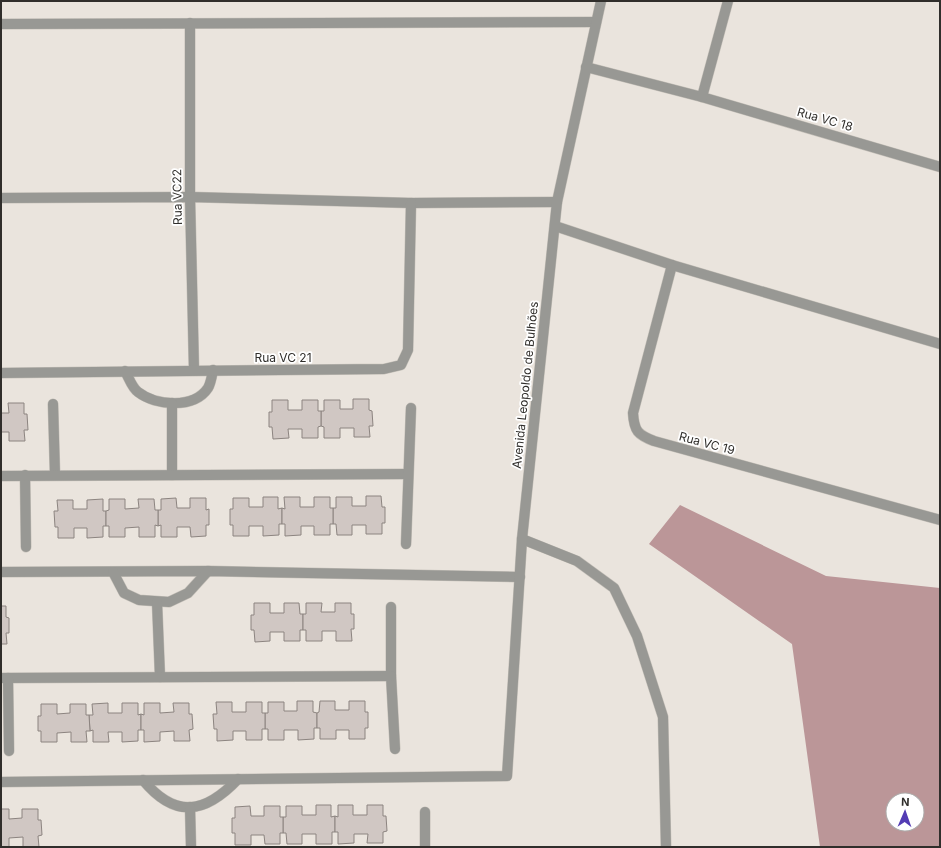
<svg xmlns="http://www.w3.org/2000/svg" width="941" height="848" viewBox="0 0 941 848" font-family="Inter,sans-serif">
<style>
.forest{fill:#bb9698;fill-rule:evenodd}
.building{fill:#d0c7c3;stroke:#8c8480}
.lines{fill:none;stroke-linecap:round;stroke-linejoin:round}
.minor-casing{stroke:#c5c0b9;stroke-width:11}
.minor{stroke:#989894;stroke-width:10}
.labels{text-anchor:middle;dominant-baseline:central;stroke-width:3.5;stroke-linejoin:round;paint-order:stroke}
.street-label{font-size:12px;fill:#302e2b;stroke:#fff}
</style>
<rect width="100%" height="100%" fill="#eae4dd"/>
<!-- forest -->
<path class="forest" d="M680,505L826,576L940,588V847H820L792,644L649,544ZM893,800H917V824H893Z"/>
<!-- building -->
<g class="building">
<polygon points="353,399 369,399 369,410 372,411 373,426 369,426 370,437 354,437 354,428 340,428 340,438 324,438 324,427 321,426 321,411 324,411 324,400 340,400 340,409 353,409"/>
<polygon points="272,400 288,400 288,410 302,410 302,400 318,400 318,411 321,411 321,426 318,427 318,438 302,438 302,429 288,429 289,438 273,439 272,427 269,427 269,412 272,412"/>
<polygon points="8,403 24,403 24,414 27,414 28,430 24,430 25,441 9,441 9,432 1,432 1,413 9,413"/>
<polygon points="366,496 381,496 382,507 385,507 385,523 382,523 382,534 366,534 366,525 352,525 352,535 337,535 336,524 333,524 333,508 336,508 336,497 352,497 352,506 366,506"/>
<polygon points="263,497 278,497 278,509 282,508 282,524 279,524 279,535 263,536 263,526 249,526 249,536 233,536 233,525 230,525 230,509 233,509 233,498 249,498 249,507 263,507"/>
<polygon points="284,497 300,497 300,507 314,507 314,497 330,497 330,508 333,508 333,524 330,524 330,535 314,535 314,526 301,526 301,535 285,536 285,524 282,524 282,508 285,509"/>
<polygon points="176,498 177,508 190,508 190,498 206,498 206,510 209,509 209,525 206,525 206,536 191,537 190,527 177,527 177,537 161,537 161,525 158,526 158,510 161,510 161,499"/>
<polygon points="103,499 103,511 106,511 106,526 103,526 103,537 87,538 87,528 74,528 74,538 58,538 58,527 55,527 54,511 58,511 57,500 73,500 73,509 87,509 87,500"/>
<polygon points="109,499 125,499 125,509 139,508 138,499 154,499 155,510 158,510 158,526 155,525 155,537 139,537 139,527 125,528 125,537 109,537 109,526 106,526 106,511 109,510"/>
<polygon points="254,603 270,603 270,613 284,613 284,603 299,603 300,614 303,614 303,630 300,630 300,641 284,641 284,632 270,632 270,641 255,642 254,630 251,630 251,615 254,615"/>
<polygon points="306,603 322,603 321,612 335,612 335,603 351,603 351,614 354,614 354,629 351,629 352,641 336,641 336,631 322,631 322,641 306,641 306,630 303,630 303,614 306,614"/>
<polygon points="1,606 6,606 6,617 9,618 9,633 6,633 7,644 1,644"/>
<polygon points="297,701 313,701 313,712 317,713 317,728 314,728 314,739 298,740 298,730 284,730 284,740 268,740 268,729 265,729 265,713 268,713 268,702 284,702 284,711 297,711"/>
<polygon points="320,701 335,701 335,710 349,710 349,701 365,701 365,712 368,712 368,728 365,728 365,739 349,739 349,730 336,730 336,739 320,739 320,728 317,728 317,713 319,712"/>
<polygon points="216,702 232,702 232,712 246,712 246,702 262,702 262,713 265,713 265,729 262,729 262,740 246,740 246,731 233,731 233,740 217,741 217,729 214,729 213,714 217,714"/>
<polygon points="108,703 108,713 122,713 122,703 138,703 138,715 141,714 141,730 138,730 138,741 122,742 122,732 108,732 109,742 93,742 93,730 90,731 89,715 93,715 92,704"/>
<polygon points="144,703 160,703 160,713 174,712 173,703 189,703 189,714 192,714 193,729 189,730 190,741 174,741 174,731 160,732 160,741 144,742 144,730 141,730 141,714 144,715"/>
<polygon points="41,704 57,704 57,714 70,713 70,704 86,704 86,715 89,715 90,731 86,731 87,742 71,742 71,732 57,733 57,742 41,742 41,731 38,731 38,716 41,716"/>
<polygon points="316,805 331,805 331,817 335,816 335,832 332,832 332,844 316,844 316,834 302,834 302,844 287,844 286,833 283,833 283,817 286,817 286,806 302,806 302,815 316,815"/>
<polygon points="338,805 353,805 353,815 367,815 367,805 383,805 383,816 386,816 387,831 383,832 383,843 367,843 368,834 354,834 354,843 338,844 338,832 335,832 335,816 338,817"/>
<polygon points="250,806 251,816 264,816 264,806 280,806 280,817 283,817 283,833 280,833 280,844 265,844 264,835 251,835 251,845 235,845 235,833 232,833 232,818 235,818 235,807"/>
<polygon points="1,809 9,809 9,819 22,818 22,809 38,809 38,820 41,820 42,835 38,836 39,847 23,847 23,837 9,838 9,847 1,847"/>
</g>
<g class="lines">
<!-- minor casing -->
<g class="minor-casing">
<g id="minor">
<polyline points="190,23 190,197 194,370"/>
<polyline points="1,24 596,22"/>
<polyline points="586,67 702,97 940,167"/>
<polyline points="702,97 728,1"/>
<polyline points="1,198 190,197 411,203 557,202"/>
<polyline points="555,226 672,265"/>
<path d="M940,344L672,265L633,413C634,431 638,435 654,441L940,520"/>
<path d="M125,371C129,378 132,388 138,392C156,406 194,409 208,388C211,383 212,375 213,370"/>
<polyline points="1,373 384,369 401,365 408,350 411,203"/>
<polyline points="53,404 55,475"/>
<polyline points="25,475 26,547"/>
<polyline points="172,475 172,403"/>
<polyline points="1,476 408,474"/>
<polyline points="522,539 577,561 614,588 637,636 663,717 666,847"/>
<polyline points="406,544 411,408"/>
<polyline points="1,572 208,571 520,577"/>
<polyline points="113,572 124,593 139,600 169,602 188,593 208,571"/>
<polyline points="157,602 160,677"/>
<polyline points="391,607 391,676 395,749"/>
<polyline points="1,678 391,676"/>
<polyline points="8,678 9,751"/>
<path d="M143,780C175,819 205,814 238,779"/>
<polyline points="1,782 507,776 522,539 557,202 601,1"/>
<polyline points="190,807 191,847"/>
<polyline points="425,812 425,847"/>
</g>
</g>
<!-- minor -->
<use href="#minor" class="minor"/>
</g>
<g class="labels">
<!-- street labels -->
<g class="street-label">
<text transform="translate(825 119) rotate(16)">Rua VC 18</text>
<text transform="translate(177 197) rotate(-91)">Rua VC22</text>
<text x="283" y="357">Rua VC 21</text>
<text transform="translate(525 385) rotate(-84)">Avenida Leopoldo de Bulhões</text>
<text transform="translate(707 443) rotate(15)">Rua VC 19</text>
</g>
</g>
<!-- border -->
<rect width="941" height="848" fill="none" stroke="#302e2b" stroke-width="4"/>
<!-- north arrow -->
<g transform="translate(905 812) rotate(2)"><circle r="19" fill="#ffffff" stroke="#acabaa"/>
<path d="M0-3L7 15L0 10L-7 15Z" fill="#533cb4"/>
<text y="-6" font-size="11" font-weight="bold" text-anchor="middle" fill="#302e2b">N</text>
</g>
</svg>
